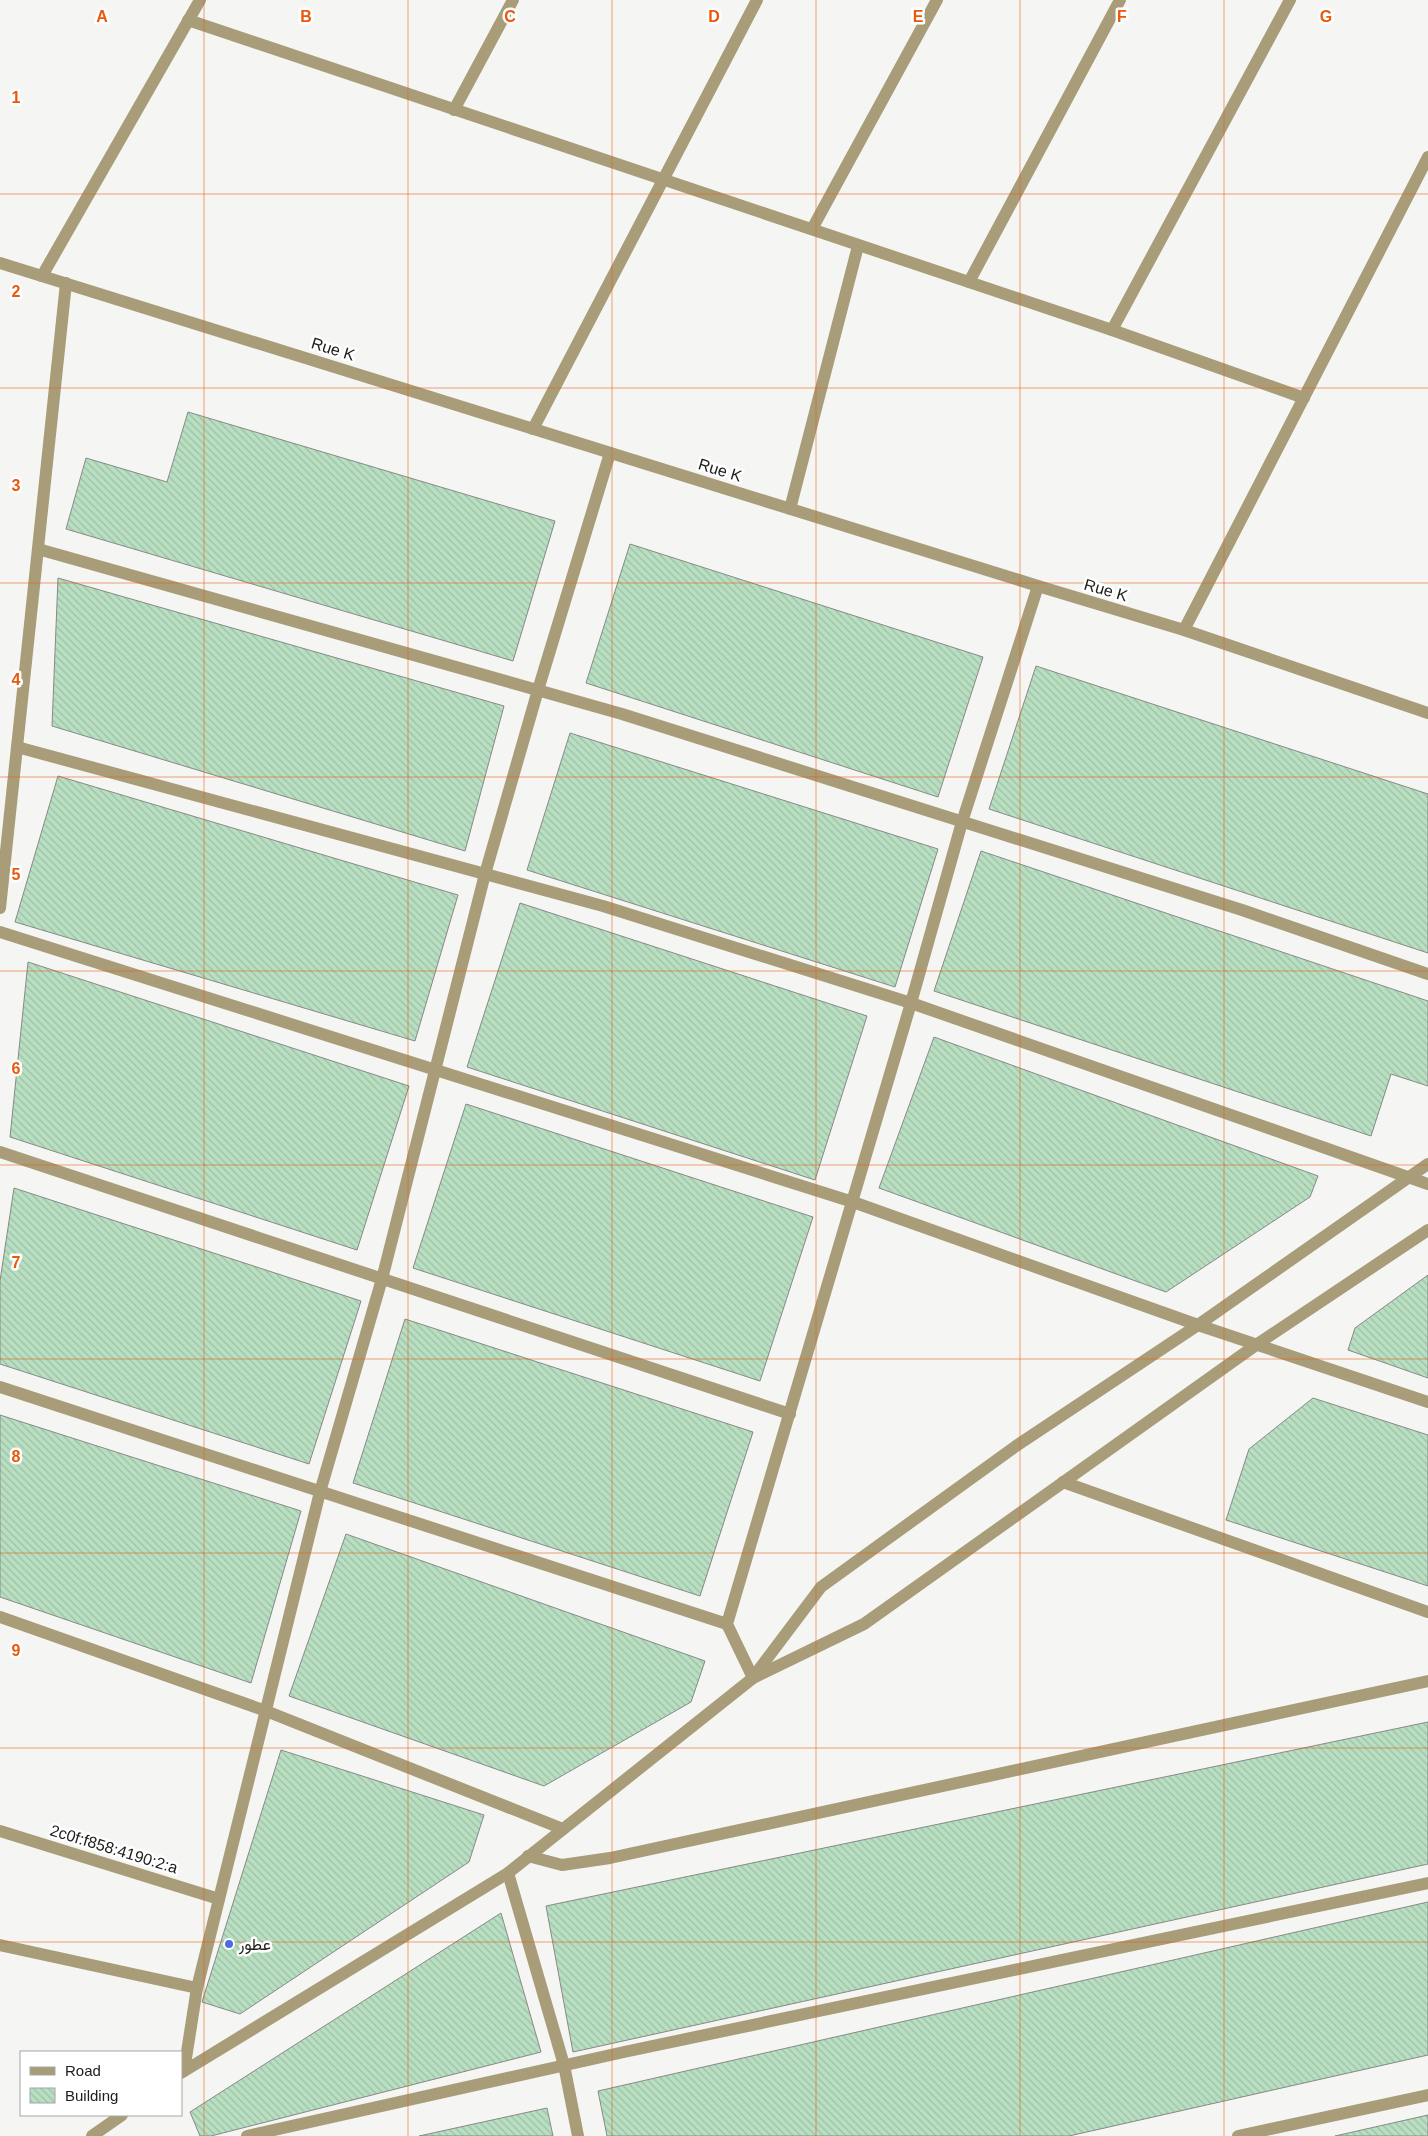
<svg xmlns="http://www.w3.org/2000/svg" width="1428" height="2136" viewBox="0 0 1428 2136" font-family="Helvetica,Vazirmatn,sans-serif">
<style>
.building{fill:url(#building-back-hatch);stroke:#878987}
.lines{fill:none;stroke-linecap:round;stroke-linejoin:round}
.street{stroke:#a89d78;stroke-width:12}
.grid{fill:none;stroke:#e8590c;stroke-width:1;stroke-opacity:0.55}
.poi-dot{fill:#486ee1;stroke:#fff;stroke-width:2}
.labels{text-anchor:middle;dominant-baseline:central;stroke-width:5;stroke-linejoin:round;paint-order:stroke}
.street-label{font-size:16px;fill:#20201f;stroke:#fff}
.poi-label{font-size:16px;fill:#20201f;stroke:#fff;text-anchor:start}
.grid-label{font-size:16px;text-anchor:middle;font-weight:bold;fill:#e8590c;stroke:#fff;stroke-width:5;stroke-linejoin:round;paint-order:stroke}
</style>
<defs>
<pattern id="building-back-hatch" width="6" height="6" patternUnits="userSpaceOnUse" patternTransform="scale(1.25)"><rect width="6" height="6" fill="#b8dfc1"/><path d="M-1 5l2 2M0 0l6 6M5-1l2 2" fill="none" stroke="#9ebfa5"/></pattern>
</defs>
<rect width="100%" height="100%" fill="#f5f6f3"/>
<!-- building -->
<g class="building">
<polygon points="188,412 555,521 513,661 66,529 86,458 167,482"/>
<polygon points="630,544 983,657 938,797 586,683"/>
<polygon points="58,578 504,706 465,851 52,726"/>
<polygon points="1036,666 1428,794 1428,953 989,809"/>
<polygon points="570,733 938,849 895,987 527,870"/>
<polygon points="58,776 458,895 415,1041 15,922"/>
<polygon points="981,851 1428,1001 1428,1086 1391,1074 1371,1136 934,991"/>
<polygon points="520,903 867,1016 815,1180 467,1067"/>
<polygon points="28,962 409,1086 357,1250 10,1137"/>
<polygon points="934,1037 1318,1176 1310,1197 1166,1292 879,1188"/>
<polygon points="466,1104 813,1217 760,1381 413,1268"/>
<polygon points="14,1188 361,1301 309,1464 0,1364 0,1281"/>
<polygon points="1428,1275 1428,1378 1348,1350 1355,1328"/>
<polygon points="405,1319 753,1432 700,1596 353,1483"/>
<polygon points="1313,1398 1428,1435 1428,1586 1226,1520 1249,1449"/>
<polygon points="0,1415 301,1511 251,1683 0,1597"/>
<polygon points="346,1534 705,1661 691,1702 544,1786 289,1696"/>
<polygon points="1428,1722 1428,1864 573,2052 546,1906"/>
<polygon points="281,1750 484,1815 469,1862 240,2014 202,2002"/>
<polygon points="1428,1902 1428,2055 1069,2136 607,2136 598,2091"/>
<polygon points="501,1913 541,2052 211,2136 200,2136 190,2112"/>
<polygon points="547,2108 553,2136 419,2136"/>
<polygon points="1428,2115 1428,2136 1335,2136"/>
</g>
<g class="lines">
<!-- street -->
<g class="street">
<polyline points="188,20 1112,330 1304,398"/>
<polyline points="454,110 513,0"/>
<polyline points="812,229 937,0"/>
<polyline points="0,263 1038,586 1184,630 1428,713"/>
<polyline points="42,276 200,0"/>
<polyline points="969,282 1120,0"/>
<polyline points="1112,330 1290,0"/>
<polyline points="533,429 757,0"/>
<polyline points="790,509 858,246"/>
<polyline points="38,549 622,714 1242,910 1428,974"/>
<polyline points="1184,630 1428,157"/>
<polyline points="17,747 603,906 911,1003 1428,1184"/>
<polyline points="0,908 66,283"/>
<polyline points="0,932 853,1202 1198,1325 1428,1402"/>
<polyline points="0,1152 790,1414"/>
<polyline points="0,1387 727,1624"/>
<polyline points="1063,1482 1428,1612"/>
<polyline points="0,1617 266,1711 563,1829"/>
<polyline points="754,1676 821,1587 1016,1446 1198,1325 1428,1164"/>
<polyline points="753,1678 727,1624 911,1003 962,822 1038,586"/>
<polyline points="0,1831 219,1899"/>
<polyline points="528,1856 562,1865 610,1858 1428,1681"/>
<polyline points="508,1873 564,2065 578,2136"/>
<polyline points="0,1945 197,1988"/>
<polyline points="184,2071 197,1988 320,1492 382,1279 485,874 538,690 610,453"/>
<polyline points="181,2073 508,1873 753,1678 864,1624 1256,1345 1428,1230"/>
<polyline points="92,2136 122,2115"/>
<polyline points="247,2136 624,2052 1428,1883"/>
<polyline points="1238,2136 1428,2095"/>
</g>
</g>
<!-- grid -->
<path class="grid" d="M204,0V2136M408,0V2136M612,0V2136M816,0V2136M1020,0V2136M1224,0V2136M0,194H1428M0,388H1428M0,583H1428M0,777H1428M0,971H1428M0,1165H1428M0,1359H1428M0,1553H1428M0,1748H1428M0,1942H1428"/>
<!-- markers -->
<circle class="poi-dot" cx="229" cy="1944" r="5"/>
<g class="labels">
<!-- street labels -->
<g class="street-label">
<text transform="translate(333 349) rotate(17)">Rue K</text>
<text transform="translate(720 470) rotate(17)">Rue K</text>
<text transform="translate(1106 590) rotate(16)">Rue K</text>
<text transform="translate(114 1849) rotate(17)">2c0f:f858:4190:2:a</text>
</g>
<!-- poi labels -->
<g class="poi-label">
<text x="239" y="1944">عطور</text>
</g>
</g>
<g class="grid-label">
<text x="102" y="22">A</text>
<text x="306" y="22">B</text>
<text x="510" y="22">C</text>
<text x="714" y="22">D</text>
<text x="918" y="22">E</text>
<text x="1122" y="22">F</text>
<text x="1326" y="22">G</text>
<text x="16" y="103">1</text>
<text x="16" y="297">2</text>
<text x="16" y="491">3</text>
<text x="16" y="685">4</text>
<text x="16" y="880">5</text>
<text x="16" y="1074">6</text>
<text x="16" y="1268">7</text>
<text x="16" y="1462">8</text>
<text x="16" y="1656">9</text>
</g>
<!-- legend -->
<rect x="20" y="2051" width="162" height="65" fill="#ffffff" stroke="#a6a6a5"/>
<rect x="30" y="2067" width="25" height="8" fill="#a89d78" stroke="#a6a6a5"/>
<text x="65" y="2076" font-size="15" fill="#20201f">Road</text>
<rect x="30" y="2088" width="25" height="15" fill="url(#building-back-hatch)" stroke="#a6a6a5"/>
<text x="65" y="2101" font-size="15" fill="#20201f">Building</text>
</svg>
